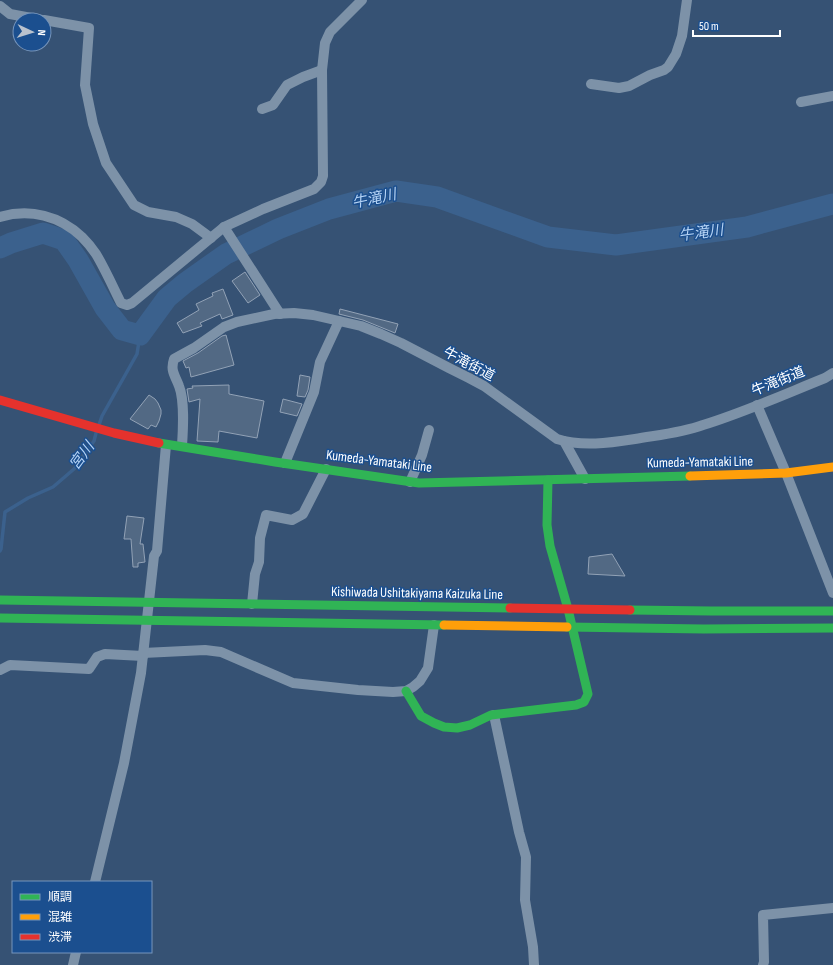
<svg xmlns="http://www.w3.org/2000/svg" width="833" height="965" viewBox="0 0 833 965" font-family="'Sofia Sans Condensed','Noto Sans JP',sans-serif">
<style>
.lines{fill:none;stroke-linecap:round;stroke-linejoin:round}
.stream{stroke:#3b618d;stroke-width:3.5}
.river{stroke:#3b618d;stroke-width:21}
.building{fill:#526984;stroke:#92a2b6}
.street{stroke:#7d92a8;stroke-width:10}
.fast{stroke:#30b455;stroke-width:9}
.slow{stroke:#ff9f0a;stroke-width:9}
.jam{stroke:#e5322d;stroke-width:9}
.labels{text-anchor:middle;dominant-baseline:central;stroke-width:3;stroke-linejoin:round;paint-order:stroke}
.street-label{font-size:14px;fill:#fff;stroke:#1b4f8f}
.water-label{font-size:15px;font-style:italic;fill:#b5d3f5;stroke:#1b4f8f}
</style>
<rect width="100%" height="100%" fill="#365274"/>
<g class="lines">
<!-- stream -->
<g class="stream">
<polyline points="99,425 102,416 137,354 140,335"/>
<polyline points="0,551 1,549 5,512 28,498 53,487 74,469 94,441 96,433"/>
</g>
<!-- river -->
<polyline class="river" points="0,248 11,243 43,233 64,240 78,260 105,308 122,330 140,335 167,298 185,283 226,254 278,229 329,209 396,191 437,197 548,237 616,245 747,227 833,204"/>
</g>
<!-- building -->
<g class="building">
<polygon points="245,272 260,295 248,303 232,281"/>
<polygon points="223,289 233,315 222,319 220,314 200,323 202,326 183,333 177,323 199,310 196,304 213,296 212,293"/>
<polygon points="340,309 398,324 395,333 363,320 339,314"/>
<polygon points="226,335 234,365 191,377 189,367 186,368 183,361 198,353 222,336"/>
<polygon points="300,375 310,377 308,390 305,397 297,396"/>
<polygon points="229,385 229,394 264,401 257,438 219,431 218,442 197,441 200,399 189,402 187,389 193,388 192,386"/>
<polygon points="149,395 155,399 158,403 161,410 161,414 159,421 156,427 151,425 148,429 130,419"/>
<polygon points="283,399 302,404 297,416 280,412"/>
<polygon points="127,516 144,518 140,544 143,544 145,562 138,563 138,567 133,567 131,539 124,539"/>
<polygon points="612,554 625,576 588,574 589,557"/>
</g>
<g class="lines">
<!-- street -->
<g class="street">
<polyline points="0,6 10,14 42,20"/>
<polyline points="44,20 89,28 85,85 93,124 106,163 134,205 148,212 176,217 192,224 211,238"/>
<polyline points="591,84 619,88 629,86 650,75 664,70 668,67 676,54 682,36 687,0"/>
<polyline points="801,102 833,96"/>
<polyline points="262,109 273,105 287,85 303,77 322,70"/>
<path d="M0,217C30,208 60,216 82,237C87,242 92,248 96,254C105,269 113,287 121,303L127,305L132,303L224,227L263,209L314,189L321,182L323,176L322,70L325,43L330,32L362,0"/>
<polyline points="224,227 280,314"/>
<polyline points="757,405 786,473 833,593"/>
<polyline points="564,441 585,479"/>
<path d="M182,446C183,430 185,401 179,386C175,375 170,371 174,359L194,348L224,327L237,322L274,314L294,313L313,315L361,326L381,334L401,343L449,368L469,378L484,386L557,439C582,447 609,443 635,439C658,435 681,433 703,425C745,412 785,394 825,378L833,373"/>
<polyline points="285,463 314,392 320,362 339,321"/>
<polyline points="410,482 422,455 429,430"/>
<polyline points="252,604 255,574 259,562 260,538 266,515 292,520 303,514 326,469"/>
<polyline points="143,653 205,650 221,652 293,683 358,690 393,692 406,691 413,687 420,681 428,668 434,625"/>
<polyline points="0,670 10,665 89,669 97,657 105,654 143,656"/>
<polyline points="494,715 519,832 526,857 525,900 533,947 534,965"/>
<polyline points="95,882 124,763 141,673 154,556 157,551 166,445"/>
<polyline points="73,965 76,952"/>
<polyline points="763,965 764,962 763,915 833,908"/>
</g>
<!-- fast -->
<g class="fast">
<polyline points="159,443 275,462 419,483 690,476"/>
<polyline points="0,600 510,608"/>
<polyline points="630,610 711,611 833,611"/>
<polyline points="0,618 444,625"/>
<polyline points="567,627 704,629 833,628"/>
<polyline points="406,691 421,716 434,723 444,727 457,728 470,725 491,715 576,705 584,702 588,694 568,609 550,546 547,525 548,480"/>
</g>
<!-- slow -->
<g class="slow">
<polyline points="690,476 786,473 833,467"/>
<polyline points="444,625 567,627"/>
</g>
<!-- jam -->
<g class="jam">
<polyline points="0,400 114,433 159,443"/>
<polyline points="510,608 630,610"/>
</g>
</g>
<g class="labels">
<!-- street labels -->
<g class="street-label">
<text transform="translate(469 364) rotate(28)">牛滝街道</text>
<text transform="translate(778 381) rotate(-22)">牛滝街道</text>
<text transform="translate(379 461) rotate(7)">Kumeda-Yamataki Line</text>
<text transform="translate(700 462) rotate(-1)">Kumeda-Yamataki Line</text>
<text transform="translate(417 593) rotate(1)">Kishiwada Ushitakiyama Kaizuka Line</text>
</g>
<!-- water labels -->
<g class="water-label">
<text transform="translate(374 199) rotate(-12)">牛滝川</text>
<text transform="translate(701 233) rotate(-8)">牛滝川</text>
<text transform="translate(82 456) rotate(-54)">宮川</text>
</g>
</g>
<!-- legend -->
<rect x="12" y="881" width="140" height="72" fill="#1b4f8f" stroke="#7695bc"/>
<rect x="20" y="894" width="20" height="6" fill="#30b455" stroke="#7695bc"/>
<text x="48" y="901" font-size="12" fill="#ffffff">順調</text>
<rect x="20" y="914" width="20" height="6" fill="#ff9f0a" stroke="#7695bc"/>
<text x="48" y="921" font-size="12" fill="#ffffff">混雑</text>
<rect x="20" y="934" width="20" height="6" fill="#e5322d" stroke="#7695bc"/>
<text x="48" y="941" font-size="12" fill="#ffffff">渋滞</text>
<!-- north arrow -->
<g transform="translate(32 32) rotate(94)"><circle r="19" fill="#1b4f8f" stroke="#7695bc"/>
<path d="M0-3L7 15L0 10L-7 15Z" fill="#b9c2ce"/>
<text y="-6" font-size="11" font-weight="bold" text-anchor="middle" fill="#ffffff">N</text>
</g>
<!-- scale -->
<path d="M693 30v6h87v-6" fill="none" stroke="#ffffff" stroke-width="2"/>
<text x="699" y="30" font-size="12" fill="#ffffff" stroke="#1b4f8f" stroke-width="3" paint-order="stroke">50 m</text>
</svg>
